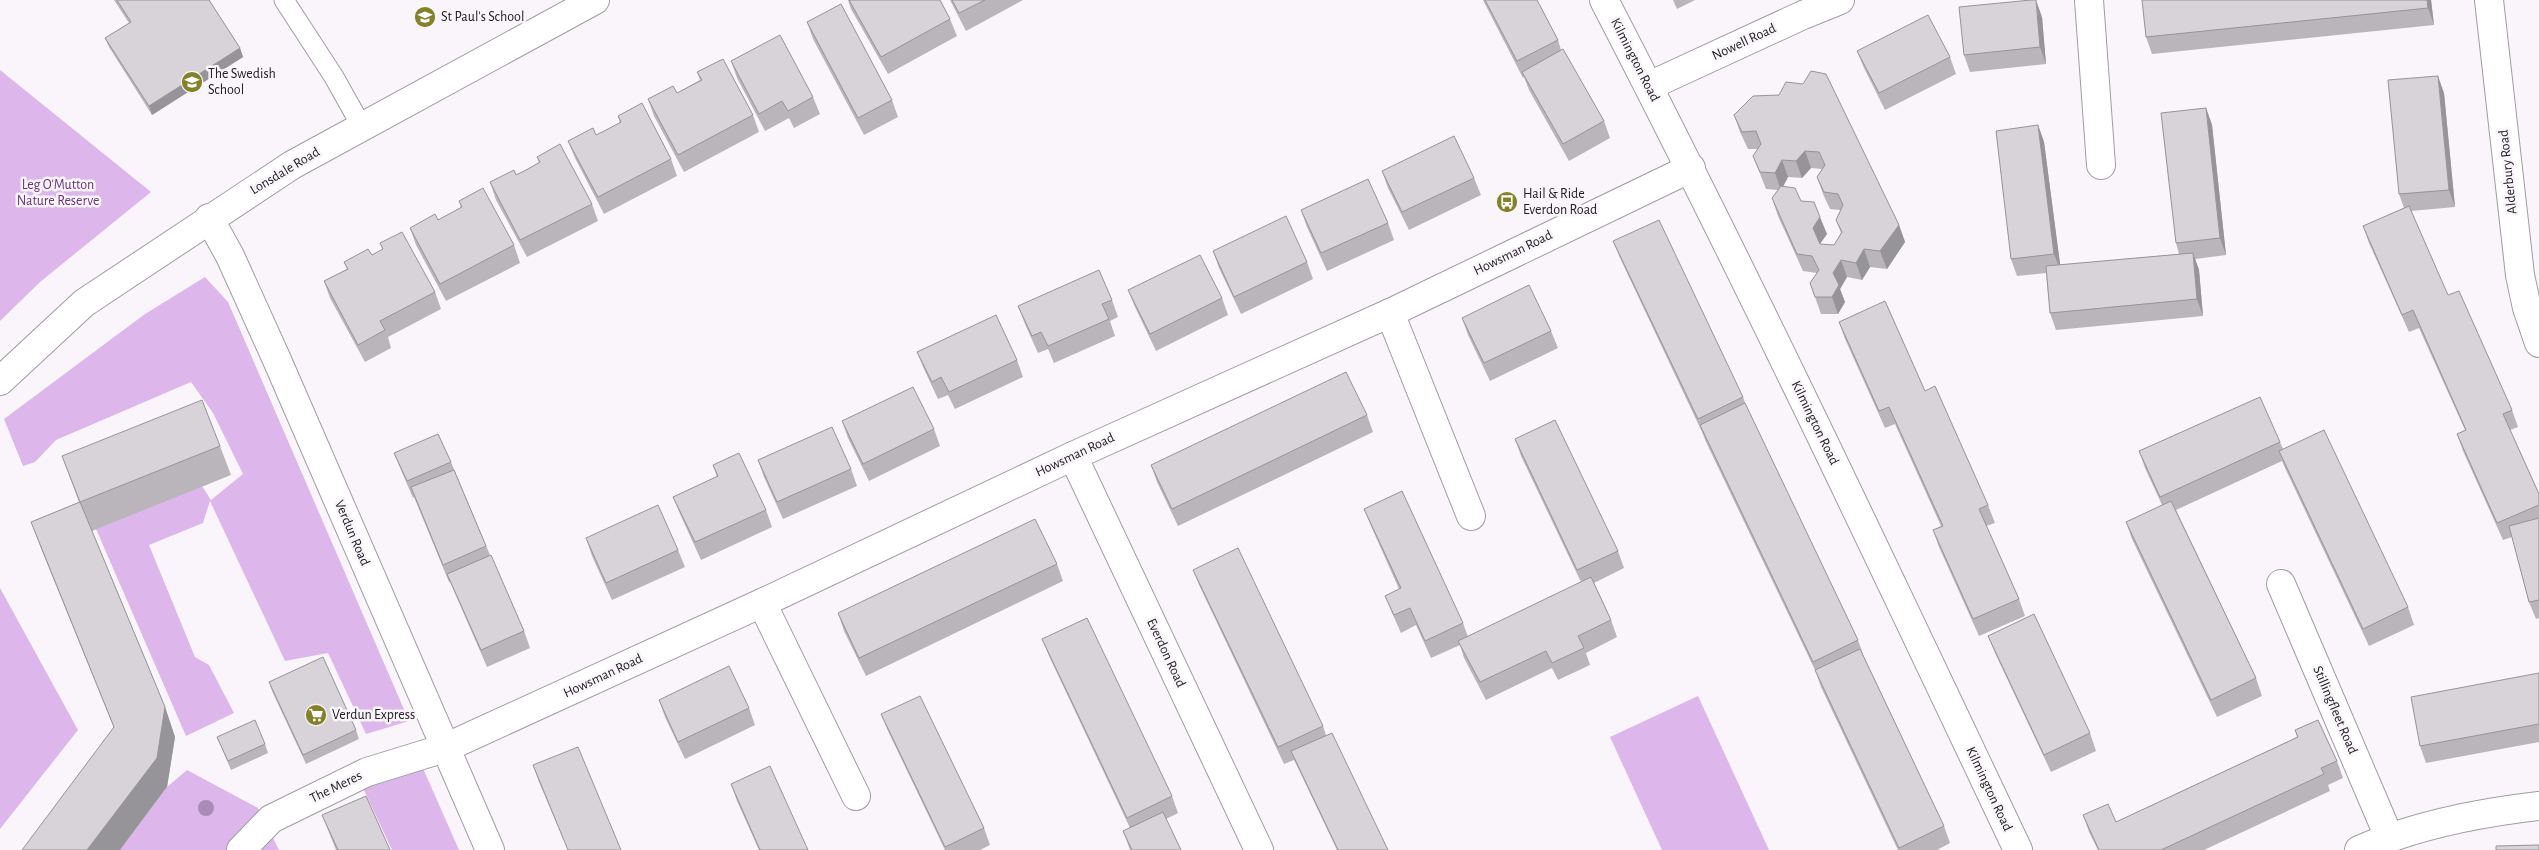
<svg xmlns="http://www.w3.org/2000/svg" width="2539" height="850" viewBox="0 0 2539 850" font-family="'Alegreya Sans',sans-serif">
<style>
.green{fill:#ddb7ec}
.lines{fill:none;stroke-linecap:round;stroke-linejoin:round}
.lane-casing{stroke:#a09ca1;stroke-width:21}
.street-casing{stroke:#a09ca1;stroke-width:30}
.secondary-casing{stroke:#a09ca1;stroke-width:30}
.lane{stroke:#fff;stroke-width:19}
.street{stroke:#fff;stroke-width:28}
.secondary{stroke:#fff;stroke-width:28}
.tree{fill:#aa8bb5}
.wall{fill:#b9b5bb;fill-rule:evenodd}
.shaded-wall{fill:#969498}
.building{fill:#d7d3d9;stroke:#969498}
.labels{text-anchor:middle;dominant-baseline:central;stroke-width:5;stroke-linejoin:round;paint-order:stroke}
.poi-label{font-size:14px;fill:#222022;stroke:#f9f5fb;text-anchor:start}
.street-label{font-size:14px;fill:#222022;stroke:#f9f5fb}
.park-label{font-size:14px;fill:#6a347c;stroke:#f9f5fb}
</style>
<rect width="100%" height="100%" fill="#f9f5fb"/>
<!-- green -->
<g class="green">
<polygon points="0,70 151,192 40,282 0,321"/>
<polygon points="205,277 228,302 409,721 366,734 328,653 285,661 210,501 203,523 149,545 195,657 209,665 234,713 186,736 96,529 202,486 211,500 243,474 213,413 191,382 56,440 35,462 23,466 4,419 145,314"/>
<polygon points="0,588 78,730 0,829"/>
<polygon points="1698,696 1769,850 1662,850 1610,737"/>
<polygon points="422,766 459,850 392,850 363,788"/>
<polygon points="187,770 258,808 279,850 120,850 167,787"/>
</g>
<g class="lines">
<!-- lane casing -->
<g class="lane-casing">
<polyline id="lane" points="284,0 334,77 362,127"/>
</g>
<!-- street casing -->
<g class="street-casing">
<g id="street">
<path d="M1604,0C1749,280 1883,565 2018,850"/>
<polyline points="2089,0 2101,165"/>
<polyline points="2489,0 2520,275 2527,308 2539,343"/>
<polyline points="1649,86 1803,15 1840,0"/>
<polyline points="1390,313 1471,516"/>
<polyline points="1073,456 1259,850"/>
<polyline points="2281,584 2389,837"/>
<polyline points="762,603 856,796"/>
<polyline points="241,850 271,819 367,772 445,748 762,603 1073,456 1390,313 1691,168"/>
<path d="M2359,850C2416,825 2477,813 2539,806"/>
</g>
</g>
<!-- secondary casing -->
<g class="secondary-casing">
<g id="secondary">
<polyline points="209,218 230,256 277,360 490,850"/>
<polyline points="0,381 84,303 292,165 595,0"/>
</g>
</g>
<!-- lane -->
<use href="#lane" class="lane"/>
<!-- street -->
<use href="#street" class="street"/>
<!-- secondary -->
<use href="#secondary" class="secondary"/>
</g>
<!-- trees -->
<circle class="tree" cx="206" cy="808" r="8"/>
<!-- wall -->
<g class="wall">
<polygon points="114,0 209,0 240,48 243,57 152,115 109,47 105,38 129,23"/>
<polygon points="848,0 940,0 950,19 957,36 888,74 851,9"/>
<polygon points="950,0 1023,0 966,31"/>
<polygon points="1483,0 1537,0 1558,40 1561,50 1604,121 1610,138 1569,161 1529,90 1524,77 1523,78 1486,6"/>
<polygon points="1673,0 1695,0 1677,9"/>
<polygon points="2142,0 2431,0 2434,25 2152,54 2146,37"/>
<polygon points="2042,17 2046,64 1970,72 1964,55"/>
<polygon points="807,22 892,100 898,117 864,135 813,39"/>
<polygon points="1857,51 1950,57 1956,74 1885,110 1864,68"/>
<polygon points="731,61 813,97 820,114 794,128 789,118 765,131 737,78"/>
<polygon points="697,72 753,115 759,132 684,172 654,116 648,99 677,93 700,80"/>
<polygon points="2444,93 2455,207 2411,211 2448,295 2512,410 2518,427 2510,430 2539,494 2539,618 2536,619 2529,602 2512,537 2503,540 2463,451 2457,434 2465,430 2419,328 2409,332 2369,243 2363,226 2404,208 2399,194"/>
<path d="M1779,95L1899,225L1905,242L1887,269L1870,267L1862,280L1847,277L1840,289L1845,302L1838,314H1821L1810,283L1817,273L1803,271L1778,216L1772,198L1778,190L1766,189L1753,156L1758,149H1748L1740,132L1734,115ZM1811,168L1822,169L1817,177L1823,194L1830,209L1841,210L1836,220L1841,233L1834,245L1820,244L1827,234L1801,201L1783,187L1788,177L1802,178Z"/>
<polygon points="2206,108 2212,125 2226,255 2195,259 2199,270 2203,316 2056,330 2050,313 2046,273 2017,276 2011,259 2038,125 2044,142 2060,265 2179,254 2176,243"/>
<polygon points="618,116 671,159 677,176 604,214 575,158 568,141 596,135 620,123"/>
<polygon points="537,157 592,204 598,221 527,257 496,200 490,182 516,175 539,163"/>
<polygon points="1382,171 1474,178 1481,195 1409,230 1388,188"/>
<polygon points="459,201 514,245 520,263 446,301 416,245 410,228 438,220 461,208"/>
<polygon points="1301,210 1388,223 1394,240 1327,271 1307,227"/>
<polygon points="1613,241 1743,397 1747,408 1858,640 1864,657 1944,826 1950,843 1937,850 1898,850 1821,687 1815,670 1706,442 1702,432 1620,258"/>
<polygon points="380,243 435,292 441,309 388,337 391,348 365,362 330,298 324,281 347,269 344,262 372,255 383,250"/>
<polygon points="1213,251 1307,262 1313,279 1241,314 1219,268"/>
<polygon points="1128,290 1222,298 1228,315 1156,351 1135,307"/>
<polygon points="1112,300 1118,317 1110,321 1115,336 1054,363 1048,349 1038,353 1025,324 1018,306"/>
<polygon points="1462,318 1551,331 1558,348 1490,381 1468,335"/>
<polygon points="1839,322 1925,391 1988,505 1995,523 1986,526 2019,599 2025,616 1979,636 1939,547 1933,530 1941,526 1895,424 1885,428 1845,339"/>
<polygon points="917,352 1017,360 1023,377 955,409 948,395 938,399 924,369"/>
<polygon points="1367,415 1373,432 1178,526 1157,482 1151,465"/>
<polygon points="842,421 934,429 940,446 869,481 848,438"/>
<polygon points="1515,439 1618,551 1624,568 1594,583 1611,620 1617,637 1586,653 1590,665 1558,680 1552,668 1486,700 1464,658 1460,645 1431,658 1416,625 1401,633 1392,613 1385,596 1399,589 1371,526 1364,509 1463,623 1468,637 1581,582 1521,456"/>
<polygon points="2280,442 2283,449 2408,607 2414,625 2369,646 2285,468 2282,461 2176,510 2256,678 2262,696 2217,717 2132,539 2126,522 2162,505 2145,468 2139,451"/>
<polygon points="220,446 231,475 92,531 165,707 175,737 167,787 114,728 42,551 31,522 79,502 62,456"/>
<polygon points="394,453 451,462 490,555 524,631 530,648 487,667 450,582 449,582 414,497 413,498 401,470"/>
<polygon points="758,460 851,469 857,486 783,519 764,477"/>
<polygon points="713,465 766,510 772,527 701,560 680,514 673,497 717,477"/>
<polygon points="586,538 678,550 685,567 612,600 592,556"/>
<polygon points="1057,564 1063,581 866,676 844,631 838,613"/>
<polygon points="1193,570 1323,726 1326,735 1388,850 1337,850 1298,768 1294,760 1284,764 1200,587"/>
<polygon points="1988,636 2090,733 2096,751 2051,772 1995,653"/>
<polygon points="1042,639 1172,796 1178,813 1166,819 1181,850 1130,850 1123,831 1130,828 1049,656"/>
<polygon points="2539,673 2539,742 2426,763 2420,746"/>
<polygon points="269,682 356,730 359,739 306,764 272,691"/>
<polygon points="659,700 749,708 755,725 685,759 665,717"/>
<polygon points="881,714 984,828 990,845 980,850 945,850 888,731"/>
<polygon points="2295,730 2337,761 2343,778 2328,785 2330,791 2204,850 2098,850 2089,832 2083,815 2116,822 2297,737"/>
<polygon points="217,737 265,744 268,753 231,770"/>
<polygon points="533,765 621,850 568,850 539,782"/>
<polygon points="731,784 808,850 759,850 737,801"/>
<polygon points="322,815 390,850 336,850"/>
</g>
<!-- shaded-wall -->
<g class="shaded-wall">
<polygon points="2036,0 2042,17 2046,64 2040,47"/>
<polygon points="2427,0 2431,0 2434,25 2428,8"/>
<polygon points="240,48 243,57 152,115 149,106"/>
<polygon points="2438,76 2444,93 2455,207 2449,190"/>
<polygon points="2206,108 2212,125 2226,255 2220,238"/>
<polygon points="2038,125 2044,142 2061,271 2054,254"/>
<polygon points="1805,151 1811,168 1802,178 1796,161"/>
<polygon points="1782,160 1788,177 1781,190 1775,173"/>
<polygon points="1820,217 1827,234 1819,245 1813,228"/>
<polygon points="1899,225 1905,242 1887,269 1880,251"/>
<polygon points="1864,249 1870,267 1862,280 1856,263"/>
<polygon points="2193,253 2199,270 2203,316 2197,299"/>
<polygon points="1841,260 1847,277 1840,289 1845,302 1838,314 1832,297 1833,273"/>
<polygon points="165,707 175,737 167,787 120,850 87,850"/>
</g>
<!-- building -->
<g class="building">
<polygon points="117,0 209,0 240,48 149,106 105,38 131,22"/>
<polygon points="849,0 940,0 950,19 881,57"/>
<polygon points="952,0 985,0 959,13"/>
<polygon points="1485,0 1537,0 1558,40 1517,61"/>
<polygon points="2031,0 2036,0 2040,47 1964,55 1959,7"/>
<polygon points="2142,0 2427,0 2428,8 2146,37"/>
<polygon points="841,4 892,100 858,118 807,22"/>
<polygon points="1928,15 1950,57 1879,93 1857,51"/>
<polygon points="780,35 813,97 788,111 782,101 759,114 731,61"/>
<polygon points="1563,49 1604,121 1563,144 1522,72"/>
<polygon points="723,59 753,115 678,155 648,99 673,86 677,93 702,80 697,72"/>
<polygon points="1811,71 1826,74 1899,225 1880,251 1864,249 1856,263 1841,260 1833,273 1839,285 1832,297 1815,297 1810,283 1819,270 1812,256 1797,254 1772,198 1781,186 1795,188 1801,201 1814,202 1820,217 1813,228 1820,244 1834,245 1842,232 1836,220 1843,205 1838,194 1824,192 1817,177 1825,165 1819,152 1805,151 1796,161 1782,160 1775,173 1760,172 1753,156 1761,144 1756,131 1742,132 1734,115 1753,96 1779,95 1786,82 1803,84"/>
<polygon points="2438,76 2449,190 2399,194 2388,80"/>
<polygon points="642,103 671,159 598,197 568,141 593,128 596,135 608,129 621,122 618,116"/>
<polygon points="2206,108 2220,238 2176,243 2161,113"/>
<polygon points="2038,125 2054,254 2011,259 1996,131"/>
<polygon points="1454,136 1474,178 1402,212 1382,171"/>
<polygon points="560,144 592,204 520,240 490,182 514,170 516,175 528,169 540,162 537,157"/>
<polygon points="1368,179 1388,223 1321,253 1301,210"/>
<polygon points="483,188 514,245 440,284 410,228 435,214 438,220 462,207 459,201"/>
<polygon points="2409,206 2448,295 2459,291 2512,410 2503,414 2539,494 2539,505 2497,523 2457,434 2466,430 2413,310 2402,315 2363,226"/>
<polygon points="1286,216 1307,262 1234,297 1213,251"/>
<polygon points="1659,220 1743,397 1698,419 1613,241"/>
<polygon points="402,232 435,292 380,321 385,330 358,345 324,281 348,269 344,262 368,249 372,255 383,249 380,243"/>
<polygon points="2193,253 2197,299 2050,313 2046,266"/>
<polygon points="1200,255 1222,298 1150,334 1128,290"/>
<polygon points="1099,270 1112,300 1102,304 1109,319 1048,346 1041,332 1032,336 1018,306"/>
<polygon points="1529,285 1551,331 1484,363 1462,318"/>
<polygon points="1885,301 1925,391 1935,386 1988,505 1979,509 2019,599 1973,619 1933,530 1943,526 1889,407 1879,411 1839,322"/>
<polygon points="996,315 1017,360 949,392 941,377 932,382 917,352"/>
<polygon points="1346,372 1367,415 1172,509 1151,465"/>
<polygon points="913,387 934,429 863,464 842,421"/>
<polygon points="2260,397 2280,442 2160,497 2139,451"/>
<polygon points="202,400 220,446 80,502 165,707 157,758 87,850 22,850 114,727 31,522 80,502 62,456"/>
<polygon points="1745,403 1858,640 1813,662 1700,425"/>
<polygon points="1555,420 1618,551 1577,570 1515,439"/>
<polygon points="832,427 851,469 777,502 758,460"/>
<polygon points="2324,430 2408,607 2363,629 2279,451"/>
<polygon points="438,434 451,462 407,481 394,453"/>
<polygon points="739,453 766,510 695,542 673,497 718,476 713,465"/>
<polygon points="454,470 486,546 443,565 411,487"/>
<polygon points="1402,491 1463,623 1425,641 1410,608 1394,615 1385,596 1401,588 1364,509"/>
<polygon points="2171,501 2256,678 2211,700 2126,522"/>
<polygon points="658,505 678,550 606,583 586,538"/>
<polygon points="2539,518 2539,600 2529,602 2509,526"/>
<polygon points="1035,519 1057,564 859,658 838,613"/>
<polygon points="1238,548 1323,726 1278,747 1193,570"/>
<polygon points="491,555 524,631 481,650 447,574"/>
<polygon points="1591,577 1611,620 1578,636 1584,648 1552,663 1546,651 1480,682 1458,641"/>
<polygon points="2034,614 2090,733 2044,755 1988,636"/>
<polygon points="1087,618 1172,796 1127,818 1042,639"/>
<polygon points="1860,649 1944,826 1899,848 1815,670"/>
<polygon points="323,657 356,730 303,755 269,682"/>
<polygon points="729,666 749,708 678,742 659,700"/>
<polygon points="2539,673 2539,724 2420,746 2411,697"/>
<polygon points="920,696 984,828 945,847 881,714"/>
<polygon points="255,720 265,744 228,761 217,737"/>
<polygon points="2318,720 2337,761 2321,768 2324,774 2161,850 2099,850 2083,815 2108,804 2116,822 2298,737 2295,730"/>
<polygon points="1332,733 1388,850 1338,850 1291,751"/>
<polygon points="578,747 621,850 568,850 533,765"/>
<polygon points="770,766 808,850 760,850 731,784"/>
<polygon points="366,796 390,850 338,850 322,815"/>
<polygon points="1163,812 1181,850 1132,850 1123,831"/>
<polygon points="2539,845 2539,850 2496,850 2496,846"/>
</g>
<!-- icons -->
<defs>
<g id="school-disc" transform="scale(1.125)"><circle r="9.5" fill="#858129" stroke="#f9f5fb"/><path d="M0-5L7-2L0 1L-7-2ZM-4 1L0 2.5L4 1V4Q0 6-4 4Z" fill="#fff"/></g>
<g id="bus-disc" transform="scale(1.125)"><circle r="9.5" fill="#858129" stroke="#f9f5fb"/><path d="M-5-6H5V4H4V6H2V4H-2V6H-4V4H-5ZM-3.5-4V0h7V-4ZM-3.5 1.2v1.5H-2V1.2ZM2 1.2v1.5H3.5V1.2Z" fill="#fff"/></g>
<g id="supermarket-disc" transform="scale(1.125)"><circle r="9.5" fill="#858129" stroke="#f9f5fb"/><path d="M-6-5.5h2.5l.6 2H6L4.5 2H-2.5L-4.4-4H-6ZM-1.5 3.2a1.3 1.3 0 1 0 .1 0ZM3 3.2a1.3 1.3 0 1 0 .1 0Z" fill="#fff"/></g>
</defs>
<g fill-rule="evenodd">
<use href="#school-disc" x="425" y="17"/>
<use href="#school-disc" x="192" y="82"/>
<use href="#bus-disc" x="1507" y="202"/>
<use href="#supermarket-disc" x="316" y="715"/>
</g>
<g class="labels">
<!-- poi labels -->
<g class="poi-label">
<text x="441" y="17">St Paul's School</text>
<text x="208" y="74">The Swedish<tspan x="208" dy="16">School</tspan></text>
<text x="1523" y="194">Hail &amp; Ride<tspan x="1523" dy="16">Everdon Road</tspan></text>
<text x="332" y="715">Verdun Express</text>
</g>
<!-- street labels -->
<g class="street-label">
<text transform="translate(1744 42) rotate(-25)">Nowell Road</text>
<text transform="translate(1635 60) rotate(63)">Kilmington Road</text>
<text transform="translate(285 171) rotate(-31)">Lonsdale Road</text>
<text transform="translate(2508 172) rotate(-96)">Alderbury Road</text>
<text transform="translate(1513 253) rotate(-26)">Howsman Road</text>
<text transform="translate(1815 423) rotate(64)">Kilmington Road</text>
<text transform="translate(1075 455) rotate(-25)">Howsman Road</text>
<text transform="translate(352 533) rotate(67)">Verdun Road</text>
<text transform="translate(1166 653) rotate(65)">Everdon Road</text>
<text transform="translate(603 676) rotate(-25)">Howsman Road</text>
<text transform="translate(2335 710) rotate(67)">Stillingfleet Road</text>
<text transform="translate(336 787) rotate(-26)">The Meres</text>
<text transform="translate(1989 789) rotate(65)">Kilmington Road</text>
</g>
<!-- park labels -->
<g class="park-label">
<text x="58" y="185">Leg O'Mutton<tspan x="58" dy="16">Nature Reserve</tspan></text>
</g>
</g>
</svg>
